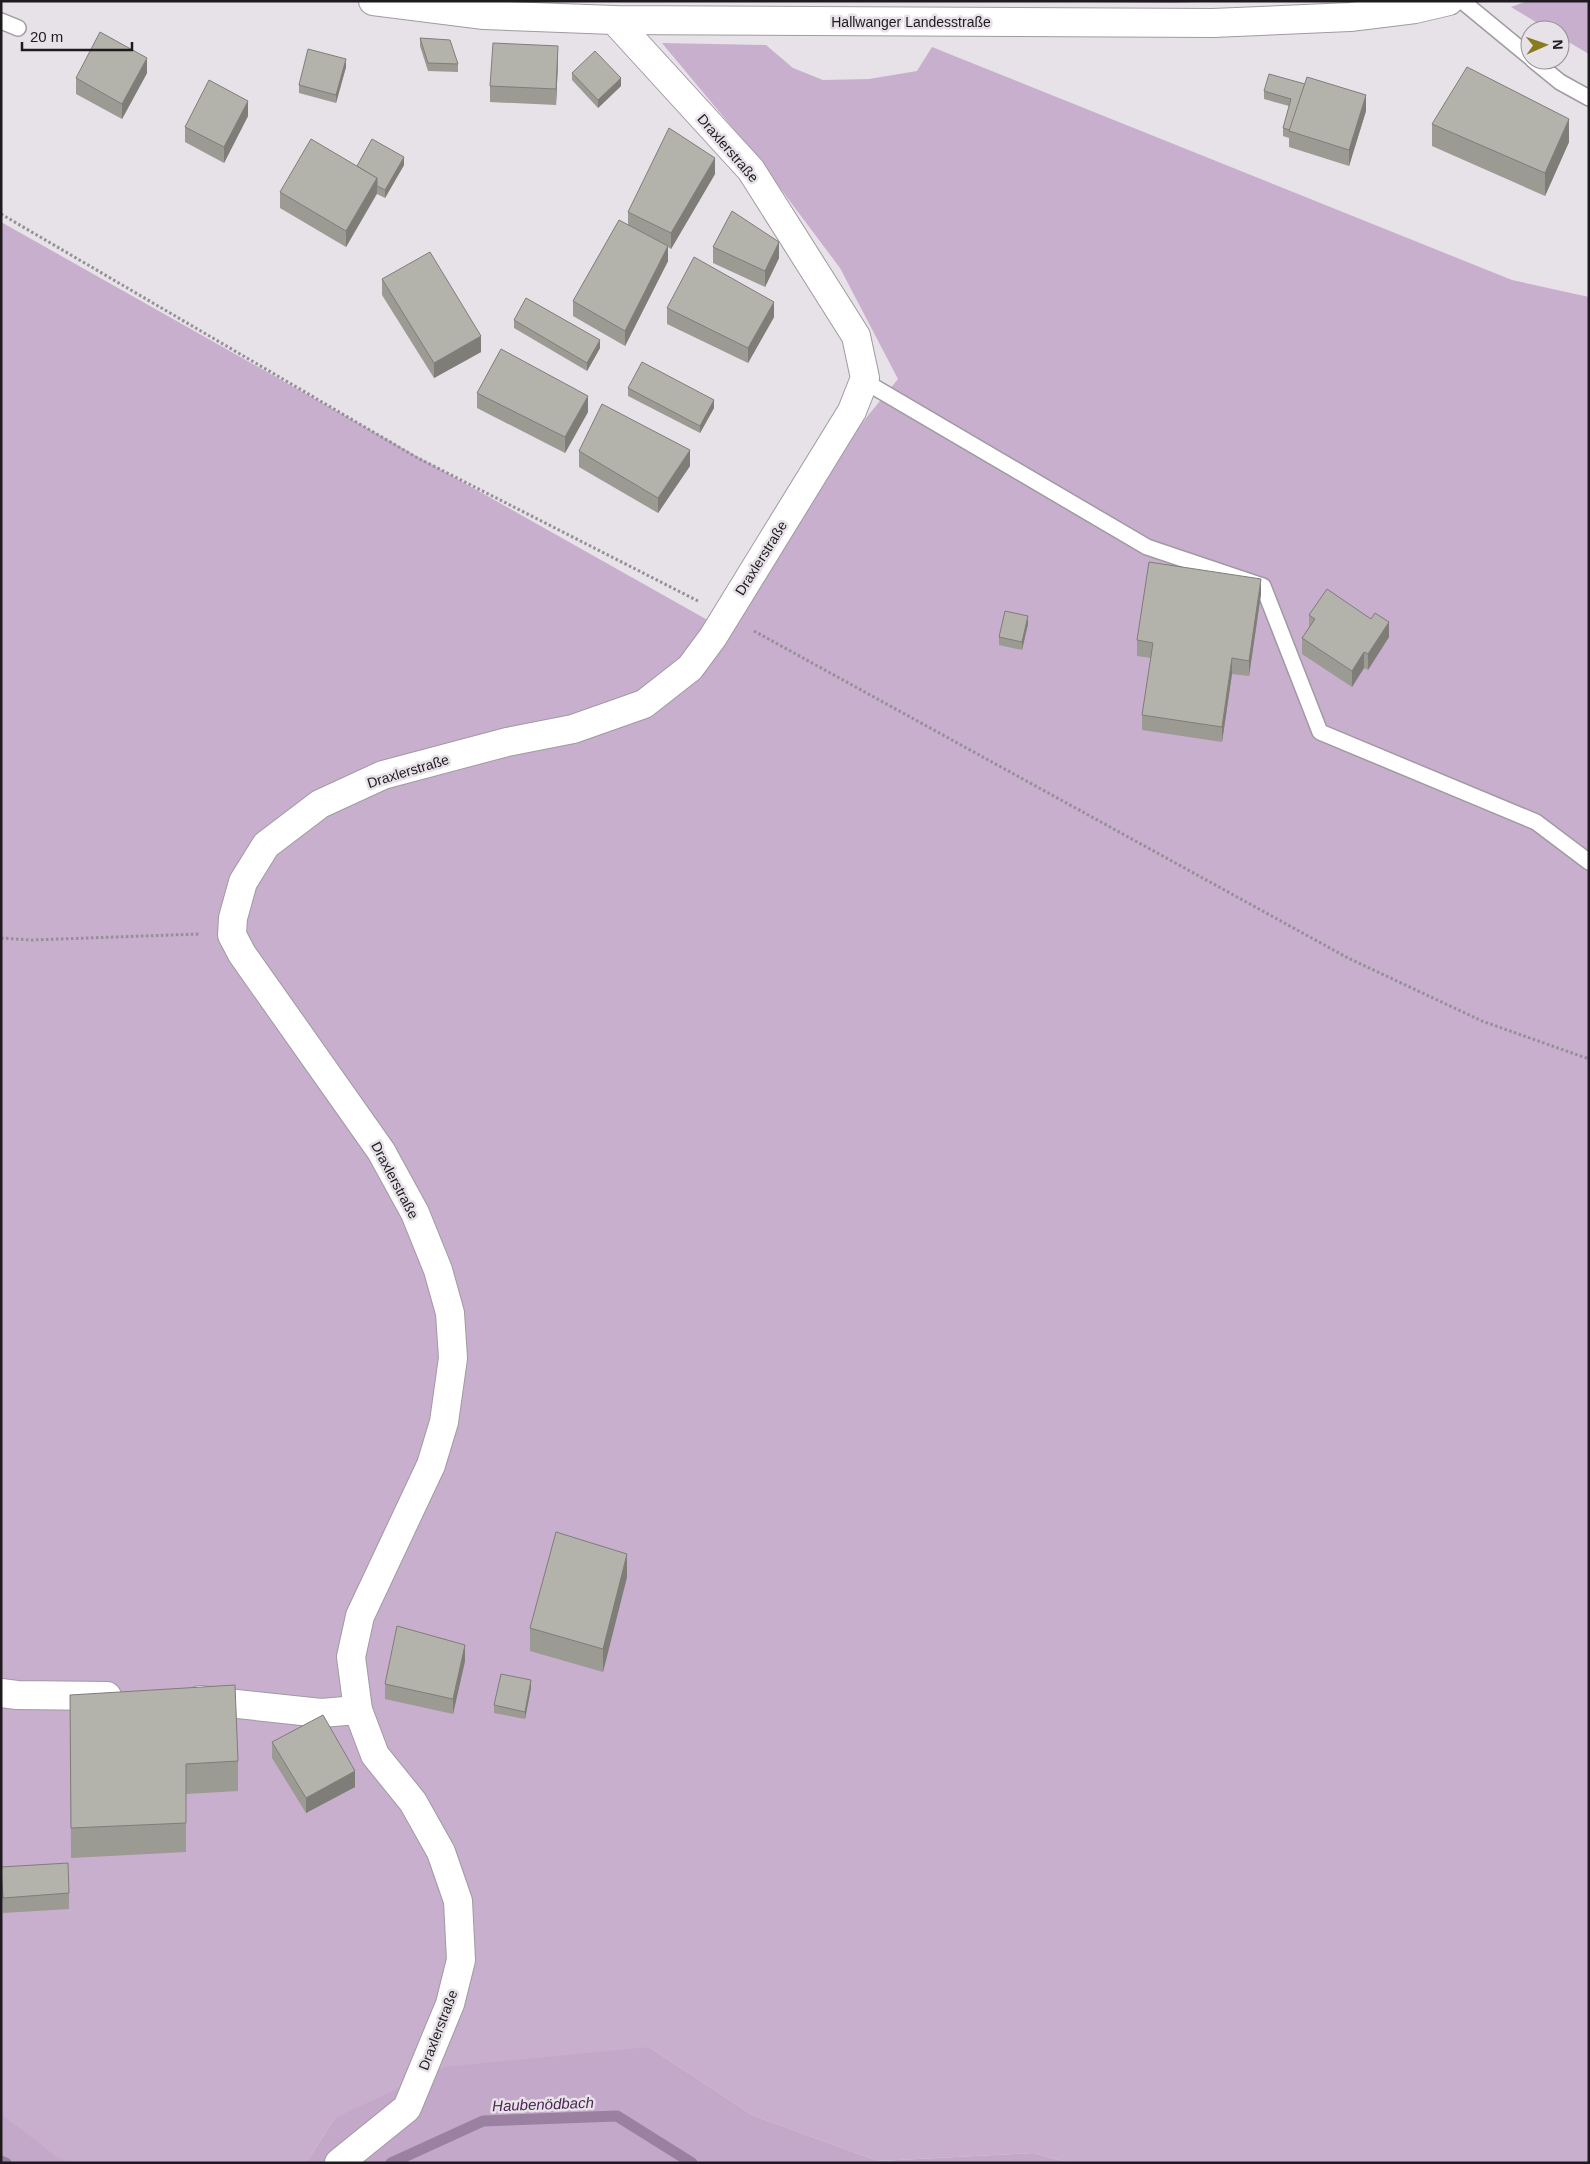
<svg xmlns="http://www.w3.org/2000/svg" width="1590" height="2164" viewBox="0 0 1590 2164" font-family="Arial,sans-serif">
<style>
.green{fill:#c8afce}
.forest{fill:#c4a8ca}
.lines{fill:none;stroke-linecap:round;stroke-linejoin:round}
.stream{stroke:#9a80a1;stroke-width:11}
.service-casing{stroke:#a09aa1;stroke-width:18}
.minor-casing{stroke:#a09aa1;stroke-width:30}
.tertiary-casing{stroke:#a09aa1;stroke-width:30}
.path{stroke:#949095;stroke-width:3;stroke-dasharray:2.5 2.5;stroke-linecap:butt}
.service{stroke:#fff;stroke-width:15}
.minor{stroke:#fff;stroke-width:28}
.tertiary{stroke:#fff;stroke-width:28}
.wall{fill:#9b9a93}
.shaded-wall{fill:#7e7d78}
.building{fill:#b4b3ab;stroke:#7e7d78}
.labels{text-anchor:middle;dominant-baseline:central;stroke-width:5;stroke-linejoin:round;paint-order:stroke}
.street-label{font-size:14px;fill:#1d1b1e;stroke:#e7e1e8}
.water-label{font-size:15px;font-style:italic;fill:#4a2653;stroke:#e7e1e8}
</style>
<rect width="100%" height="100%" fill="#e7e1e8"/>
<!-- green -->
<g class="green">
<polygon points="1527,1 1589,1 1589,54 1560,37 1560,30 1549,30 1511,7"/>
<polygon points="662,43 766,45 793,68 823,80 869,79 917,71 932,47 1512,280 1589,297 1589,2163 1070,2163 1033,2153 878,2161 752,2115 649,2047 335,2118 306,2163 70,2163 58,2159 1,2113 1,222 727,631 848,440 898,379 840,268 756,156"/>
</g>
<!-- forest -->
<g class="forest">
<polygon points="995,1 1219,1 1175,3"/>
<polygon points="649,2047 752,2115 878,2161 1033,2153 1070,2163 306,2163 335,2118 444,2067"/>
<polygon points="1,2113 58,2158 70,2163 1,2163"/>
</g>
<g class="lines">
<!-- stream -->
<g class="stream">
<polyline points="1,2161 6,2163"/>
<polyline points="391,2163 483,2121 617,2116 692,2163"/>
</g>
<!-- service casing -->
<g class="service-casing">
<g id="service">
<polyline points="1462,1 1530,57"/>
<polyline points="1,21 18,28"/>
<polyline points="1533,60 1560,82 1589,98"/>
<polyline points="864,381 1147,547 1263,586 1320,732 1536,822 1589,862"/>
</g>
</g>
<!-- minor casing -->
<g class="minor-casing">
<g id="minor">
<polyline points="1,1693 17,1695 107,1696"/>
<polyline points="200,1700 321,1713 358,1710"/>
<polyline points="339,2163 407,2108 450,2004 461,1960 458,1901 441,1852 413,1802 375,1755 358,1710 351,1657 360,1616 431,1465 444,1422 453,1358 450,1313 438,1270 415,1213 381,1151 242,954 232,935 233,918 243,882 266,845 320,804 383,775 507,742 573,729 644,704 690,668 713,637 852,411 865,378 856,336 751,170 614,20"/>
</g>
</g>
<!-- tertiary casing -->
<g class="tertiary-casing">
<polyline id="tertiary" points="373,1 484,15 614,20 1213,23 1350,17 1415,9 1449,1"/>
</g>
<!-- path -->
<g class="path">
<polyline points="1,214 416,457 698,601"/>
<polyline points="754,631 1348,958 1482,1021 1589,1059"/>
<polyline points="1,938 31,940 200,934"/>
</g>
<!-- service -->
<use href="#service" class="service"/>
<!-- minor -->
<use href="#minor" class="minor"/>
<!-- tertiary -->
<use href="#tertiary" class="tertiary"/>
</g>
<!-- wall -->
<g class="wall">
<polygon points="420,38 458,64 458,72 428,71 420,46"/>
<polygon points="558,62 556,105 490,102 490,86"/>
<polygon points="346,67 336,103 299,93 299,85"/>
<polygon points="147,73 122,119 76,94 76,78"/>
<polygon points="572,73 621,86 598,108 572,80"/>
<polygon points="1264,91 1366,111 1349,166 1289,147 1289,138 1283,136 1283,128 1289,106 1264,99"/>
<polygon points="248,116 224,163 185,142 185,127"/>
<polygon points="1432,124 1569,142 1545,196 1432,146"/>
<polygon points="404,165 385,198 377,194 346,247 280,208 280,192 357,166"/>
<polygon points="715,174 671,249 668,247 668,261 625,346 573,316 573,301 628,225 628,212"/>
<polygon points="713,247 779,258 765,287 713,263"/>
<polygon points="382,279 481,352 434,378 382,295"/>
<polygon points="667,308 774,317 748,363 667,324"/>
<polygon points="514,320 600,348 587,371 514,328"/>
<polygon points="628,388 714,408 700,433 628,396"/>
<polygon points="477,393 588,412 565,453 477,408"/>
<polygon points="579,451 690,466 658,513 579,467"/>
<polygon points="1261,594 1249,676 1232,674 1222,742 1142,730 1142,715 1151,658 1137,656 1137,640"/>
<polygon points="1309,615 1389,637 1368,670 1364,668 1352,687 1302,654 1302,638 1309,627"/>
<polygon points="1028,624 1022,650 999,645 999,637"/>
<polygon points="627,1577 603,1672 530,1651 530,1628"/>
<polygon points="465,1661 453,1714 385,1699 385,1684"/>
<polygon points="531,1688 525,1719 494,1713 494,1705"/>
<polygon points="70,1695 238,1761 238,1791 186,1794 186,1852 71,1858"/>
<polygon points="272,1742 355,1787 306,1813 272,1758"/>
<polygon points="1,1867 69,1893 69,1909 3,1913"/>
</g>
<!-- shaded-wall -->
<g class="shaded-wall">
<polygon points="558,46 558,62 556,105 556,89"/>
<polygon points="147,58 147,73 122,119 122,104"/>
<polygon points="346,59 346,67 336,103 336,95"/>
<polygon points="621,78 621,86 598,108 598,100"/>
<polygon points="1366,95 1366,111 1349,166 1349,150"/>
<polygon points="248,101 248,116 224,163 224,147"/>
<polygon points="1569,119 1569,142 1545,196 1545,173"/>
<polygon points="404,157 404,165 385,198 385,190"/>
<polygon points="715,158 715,174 671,249 671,233"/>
<polygon points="377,178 377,193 346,247 346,231"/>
<polygon points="779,242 779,258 765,287 765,271"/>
<polygon points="668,246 668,261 625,346 625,331"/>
<polygon points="774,302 774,317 748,363 748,348"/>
<polygon points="481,336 481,352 434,378 434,363"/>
<polygon points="600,340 600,348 587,371 587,363"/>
<polygon points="588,396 588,412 565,453 565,437"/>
<polygon points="714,400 714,408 700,433 700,426"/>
<polygon points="690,450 690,466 658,513 658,498"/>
<polygon points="1261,579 1261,594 1249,676 1249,661"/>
<polygon points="1028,616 1028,624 1022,650 1022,642"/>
<polygon points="1389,622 1389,637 1368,670 1368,654"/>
<polygon points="1364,652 1364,668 1352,687 1352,671"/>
<polygon points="1232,658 1232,674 1222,742 1222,727"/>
<polygon points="627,1554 627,1577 603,1672 603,1649"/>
<polygon points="465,1645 465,1661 453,1714 453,1699"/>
<polygon points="531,1680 531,1688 525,1719 525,1712"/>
<polygon points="355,1771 355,1787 306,1813 306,1798"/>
</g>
<!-- building -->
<g class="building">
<polygon points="100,32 147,58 122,104 76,78"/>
<polygon points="420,38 450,40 458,64 428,63"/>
<polygon points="493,43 558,46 556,89 490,86"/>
<polygon points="308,49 346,59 336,95 299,85"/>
<polygon points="595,51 621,78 598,100 572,73"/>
<polygon points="1467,67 1569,119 1545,173 1432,124"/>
<polygon points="1269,74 1305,84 1290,130 1283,128 1291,99 1264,91"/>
<polygon points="1307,77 1366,95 1349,150 1289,131"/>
<polygon points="209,80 248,101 224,147 185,127"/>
<polygon points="669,128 715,158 671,233 628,212"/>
<polygon points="311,139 377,178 346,231 280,192"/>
<polygon points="372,139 404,157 385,190 377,186 377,178 357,166"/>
<polygon points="732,211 779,242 765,271 713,247"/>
<polygon points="619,220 668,246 625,331 573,301"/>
<polygon points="430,252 481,336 434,363 382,279"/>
<polygon points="694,257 774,302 748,348 667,308"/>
<polygon points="526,298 600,340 587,363 514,320"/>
<polygon points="501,349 588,396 565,437 477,393"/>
<polygon points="642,362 714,400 700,426 628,388"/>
<polygon points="602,404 690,450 658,498 579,451"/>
<polygon points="1149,562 1261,579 1249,661 1232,658 1222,727 1142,715 1153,643 1137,640"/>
<polygon points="1327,589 1371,619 1375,613 1389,622 1368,654 1364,652 1352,671 1302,638 1315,619 1309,615"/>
<polygon points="1005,611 1028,616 1022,642 999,637"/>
<polygon points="556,1532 627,1554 603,1649 530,1628"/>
<polygon points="397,1626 465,1645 453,1699 385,1684"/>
<polygon points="501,1674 531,1680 525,1712 494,1705"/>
<polygon points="235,1685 238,1761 186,1764 186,1823 71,1828 70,1695"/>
<polygon points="323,1715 355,1771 306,1798 272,1742"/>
<polygon points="68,1863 69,1893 3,1898 1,1867"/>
</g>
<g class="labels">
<!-- street labels -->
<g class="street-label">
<text x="911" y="22">Hallwanger Landesstraße</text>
<text transform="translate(728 148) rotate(49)">Draxlerstraße</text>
<text transform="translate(761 558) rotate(-58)">Draxlerstraße</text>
<text transform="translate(408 771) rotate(-17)">Draxlerstraße</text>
<text transform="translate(395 1180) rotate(62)">Draxlerstraße</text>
<text transform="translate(438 2030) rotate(-69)">Draxlerstraße</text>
</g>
<!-- water labels -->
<g class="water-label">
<text transform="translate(543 2104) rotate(-2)">Haubenödbach</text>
</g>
</g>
<!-- border -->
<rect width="1590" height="2164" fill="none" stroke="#1d1b1e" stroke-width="5"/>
<!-- north arrow -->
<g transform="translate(1545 45) rotate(88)"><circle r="24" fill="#e7e1e8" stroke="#969297"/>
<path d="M0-4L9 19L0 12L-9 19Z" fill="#887b20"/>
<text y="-8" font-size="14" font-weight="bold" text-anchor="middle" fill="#1d1b1e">N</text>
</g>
<!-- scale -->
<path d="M22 42v8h110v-8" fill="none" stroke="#1d1b1e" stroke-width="2.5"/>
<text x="30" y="42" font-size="15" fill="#1d1b1e" stroke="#e7e1e8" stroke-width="4" paint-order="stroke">20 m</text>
</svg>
